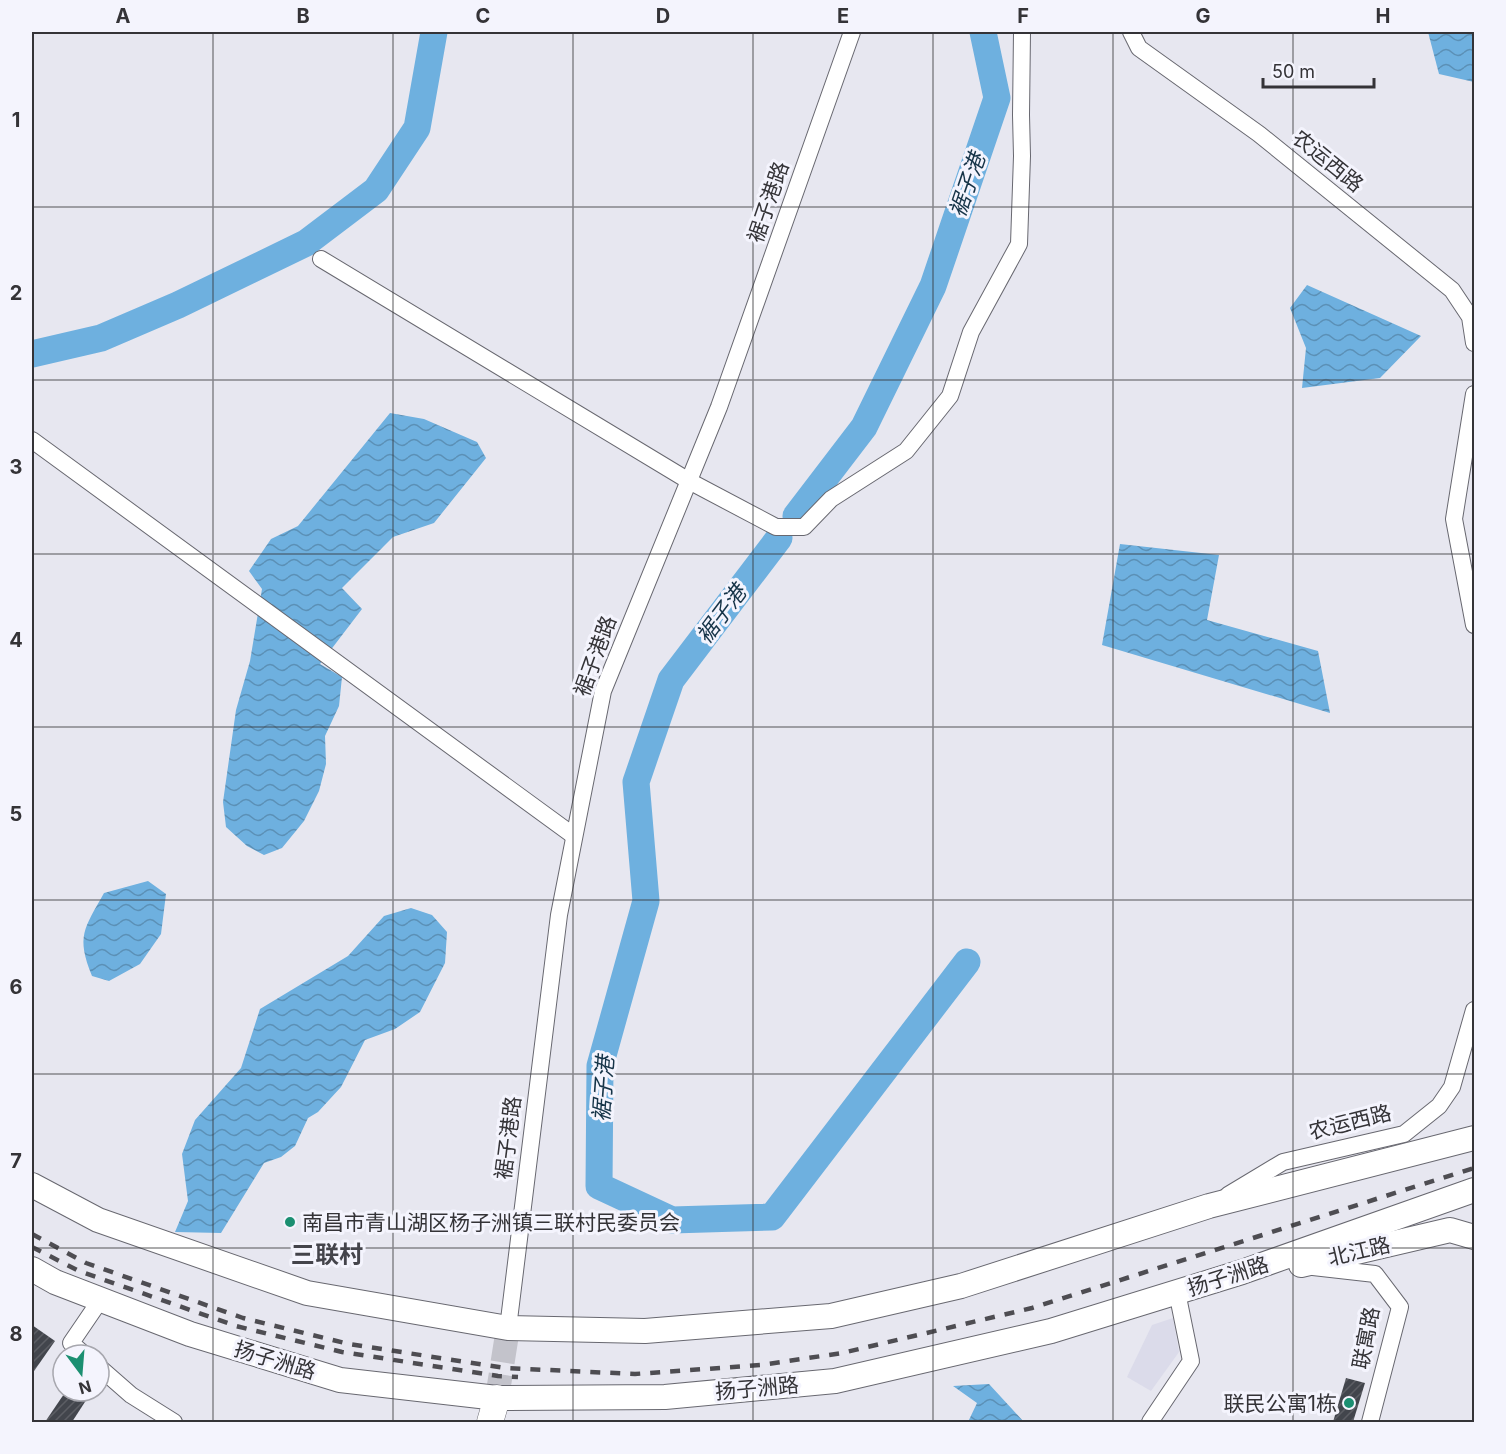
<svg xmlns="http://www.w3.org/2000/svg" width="1506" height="1454" viewBox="0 0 1506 1454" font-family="Inter,'Noto Sans SC',sans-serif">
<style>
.built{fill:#dbdbea}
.water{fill:url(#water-waves)}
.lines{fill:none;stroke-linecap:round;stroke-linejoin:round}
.river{stroke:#6eb0df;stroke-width:27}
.building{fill:url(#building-hatch)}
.secondary-tunnel{stroke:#c3c3cb;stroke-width:24;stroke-dasharray:24 12;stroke-linecap:butt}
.minor-casing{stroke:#686870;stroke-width:18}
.secondary-casing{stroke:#686870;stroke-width:26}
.primary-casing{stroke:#686870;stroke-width:27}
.minor{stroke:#fff;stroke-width:16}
.secondary{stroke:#fff;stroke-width:24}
.primary{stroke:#fff;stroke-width:26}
.rail{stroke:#4e4d52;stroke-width:4.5;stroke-dasharray:10 10;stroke-linecap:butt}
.grid{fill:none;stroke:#343337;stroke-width:1.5;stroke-opacity:0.55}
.poi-dot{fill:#1b8f71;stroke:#f4f4fd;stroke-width:2}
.labels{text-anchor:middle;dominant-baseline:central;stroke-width:6;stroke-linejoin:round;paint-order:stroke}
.street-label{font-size:21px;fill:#343337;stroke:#f4f4fd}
.poi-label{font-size:21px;fill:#343337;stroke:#f4f4fd;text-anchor:start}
.water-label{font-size:22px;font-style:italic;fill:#163448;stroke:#f4f4fd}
.quarter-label{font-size:24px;font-weight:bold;fill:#44444b;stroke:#f4f4fd}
.neatline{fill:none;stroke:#343337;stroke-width:2}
.grid-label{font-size:20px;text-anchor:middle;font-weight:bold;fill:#343337}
</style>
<defs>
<pattern id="water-waves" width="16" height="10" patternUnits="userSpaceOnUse" patternTransform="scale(1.5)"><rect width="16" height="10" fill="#6eb0df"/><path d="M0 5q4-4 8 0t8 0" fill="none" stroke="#5b90b6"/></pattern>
<pattern id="building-hatch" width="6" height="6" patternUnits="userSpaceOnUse" patternTransform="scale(1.5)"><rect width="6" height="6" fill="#42454c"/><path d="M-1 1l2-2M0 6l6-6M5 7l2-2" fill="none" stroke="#5c5e64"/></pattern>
</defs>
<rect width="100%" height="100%" fill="#e7e7f0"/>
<!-- built -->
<polygon class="built" points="1173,1318 1179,1352 1151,1391 1127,1377 1152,1325"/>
<!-- water -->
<g class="water">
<polygon points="1428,32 1474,32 1474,82 1439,74"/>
<polygon points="1307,285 1421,336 1380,378 1302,388 1306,348 1290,308"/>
<polygon points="390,413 424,419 477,442 486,458 434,523 393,537 342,588 362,609 320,664 342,677 339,706 325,736 326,764 319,791 304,821 282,848 264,855 247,846 226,827 223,802 236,710 250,661 262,589 249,571 271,539 298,526"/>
<polygon points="1120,544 1219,555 1207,620 1318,651 1330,713 1102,645"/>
<path d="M148,881L166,894L161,934L140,964L109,981L92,976C76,936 84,929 104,893Z"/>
<polygon points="411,908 432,915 447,932 445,963 420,1012 395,1029 365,1040 341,1087 318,1112 308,1118 295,1146 281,1157 264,1163 221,1233 175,1232 188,1201 182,1154 195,1120 241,1068 260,1009 348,956 384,916"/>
<polygon points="989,1384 1024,1422 968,1422 977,1403 953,1386"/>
</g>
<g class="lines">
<!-- river -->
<g class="river">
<polyline points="32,354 101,338 178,305 306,243 376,190 417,128 434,32"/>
<polyline points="796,516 864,427 933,286 997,98 983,32"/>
<polyline points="779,538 671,680 636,782 646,901 600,1066 599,1186 672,1220 772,1217 967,962"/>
</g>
</g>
<!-- building -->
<g class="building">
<polygon points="32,1325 55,1341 32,1374"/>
<polygon points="1346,1378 1365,1383 1353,1422 1333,1422"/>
<polygon points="66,1391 92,1391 72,1422 45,1422"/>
</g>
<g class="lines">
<!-- secondary-tunnel -->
<polyline class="secondary-tunnel" points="497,1398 508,1328"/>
<!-- minor casing -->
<g class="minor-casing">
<g id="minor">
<polyline points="1131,32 1139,48 1259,134 1452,290 1470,317 1474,343"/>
<polyline points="321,259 689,481 776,527 804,527 831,499 906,451 950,396 971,332 1019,244 1022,156 1021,115 1022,32"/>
<polyline points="1474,394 1454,519 1474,625"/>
<polyline points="32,440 574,836"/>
<polyline points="1228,1195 1283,1162 1404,1134 1439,1106 1452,1087 1474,1010"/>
<polyline points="1313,1267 1375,1274 1400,1307 1370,1422"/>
<polyline points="508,1328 559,915 603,691 719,407 852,32"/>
<polyline points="85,1355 71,1343 101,1299"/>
<polyline points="99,1367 131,1395 174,1422"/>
<polyline points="1150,1422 1191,1361 1177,1292"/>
</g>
</g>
<!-- secondary casing -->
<g class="secondary-casing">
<g id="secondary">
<polyline points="32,1185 98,1220 307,1293 508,1328 645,1331 831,1316 961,1286 1209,1206 1474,1138"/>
<polyline points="1301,1265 1450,1230 1474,1237"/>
<polyline points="32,1269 55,1282 190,1334 340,1380 497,1398 665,1397 835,1381 1051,1331 1242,1272 1474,1190"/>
</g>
</g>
<!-- primary casing -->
<g class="primary-casing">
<polyline id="primary" points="490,1422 497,1398"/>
</g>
<!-- minor -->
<use href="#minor" class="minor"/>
<!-- secondary -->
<use href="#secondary" class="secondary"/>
<!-- primary -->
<use href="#primary" class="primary"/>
<!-- rail -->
<g class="rail">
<polyline points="32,1234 86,1263 243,1318 349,1344 505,1368 635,1374 761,1365 842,1353 1032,1308 1474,1168"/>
<polyline points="32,1247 79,1271 236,1326 342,1352 498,1376 518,1377"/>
</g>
</g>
<!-- grid -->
<path class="grid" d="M213,32V1422M393,32V1422M573,32V1422M753,32V1422M933,32V1422M1113,32V1422M1293,32V1422M32,207H1474M32,380H1474M32,554H1474M32,727H1474M32,900H1474M32,1074H1474M32,1248H1474"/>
<!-- markers -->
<g class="poi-dot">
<circle cx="290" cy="1222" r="6"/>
<circle cx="1349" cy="1403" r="6"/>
</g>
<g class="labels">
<!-- street labels -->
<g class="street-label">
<text transform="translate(1328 161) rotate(39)">农运西路</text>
<text transform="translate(768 202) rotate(-71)">裾子港路</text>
<text transform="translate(595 656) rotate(-70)">裾子港路</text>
<text transform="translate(1350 1122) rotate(-14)">农运西路</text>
<text transform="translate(508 1138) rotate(-83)">裾子港路</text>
<text transform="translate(1359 1251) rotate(-13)">北江路</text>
<text transform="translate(1228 1276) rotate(-18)">扬子洲路</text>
<text transform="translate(1366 1338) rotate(-79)">联寓路</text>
<text transform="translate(275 1360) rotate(17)">扬子洲路</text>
<text transform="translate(757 1388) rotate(-5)">扬子洲路</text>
</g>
<!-- poi labels -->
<g class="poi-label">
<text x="302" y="1222">南昌市青山湖区杨子洲镇三联村民委员会</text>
<text x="1337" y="1403" text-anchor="end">联民公寓1栋</text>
</g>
<!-- water labels -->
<g class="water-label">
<text transform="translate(967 185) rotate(-71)">裾子港</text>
<text transform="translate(721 614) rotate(-53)">裾子港</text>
<text transform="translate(603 1089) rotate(-86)">裾子港</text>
</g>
<!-- quarter labels -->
<g class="quarter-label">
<text x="327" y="1254">三联村</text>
</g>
</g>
<!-- border -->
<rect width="1506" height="1454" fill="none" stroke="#f4f4fd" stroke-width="66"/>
<!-- north arrow -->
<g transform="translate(81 1373) rotate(164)"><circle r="28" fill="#f4f4fd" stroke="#a7a7ae" stroke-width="1.5"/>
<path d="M0-4.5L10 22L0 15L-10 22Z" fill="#1b8f71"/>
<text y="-9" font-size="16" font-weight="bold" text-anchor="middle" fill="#343337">N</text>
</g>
<!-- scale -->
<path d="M1263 78v9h111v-9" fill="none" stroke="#343337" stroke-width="3"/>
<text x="1272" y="78" font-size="18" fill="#343337" stroke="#f4f4fd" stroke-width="4.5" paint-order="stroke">50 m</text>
<rect x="33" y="33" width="1440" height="1388" class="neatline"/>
<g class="grid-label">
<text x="123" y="23">A</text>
<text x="303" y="23">B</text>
<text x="483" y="23">C</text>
<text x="663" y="23">D</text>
<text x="843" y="23">E</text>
<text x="1023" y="23">F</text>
<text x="1203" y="23">G</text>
<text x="1383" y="23">H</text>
<text x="16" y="127">1</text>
<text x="16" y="300">2</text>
<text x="16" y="474">3</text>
<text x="16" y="647">4</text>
<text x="16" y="821">5</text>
<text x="16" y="994">6</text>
<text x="16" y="1168">7</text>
<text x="16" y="1341">8</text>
</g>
</svg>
